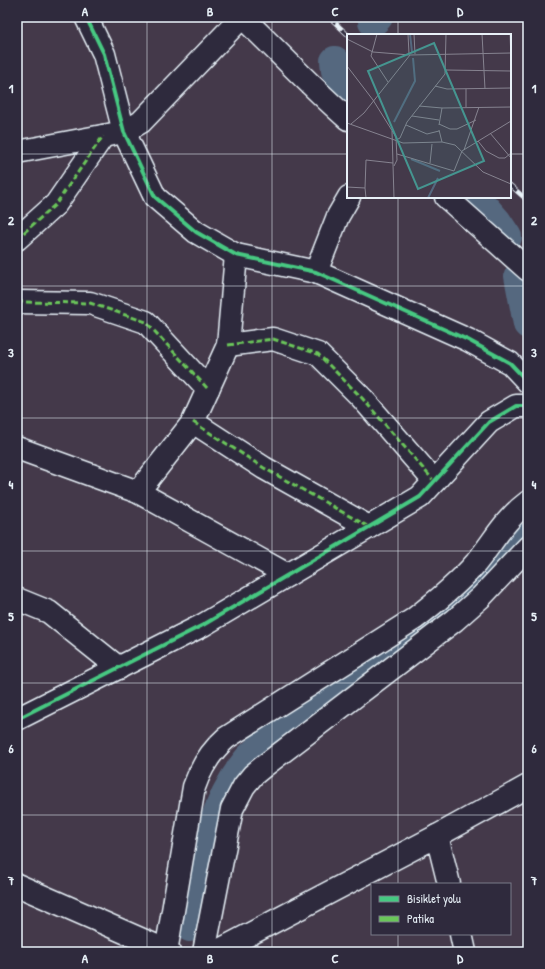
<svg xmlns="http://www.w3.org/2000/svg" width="545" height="969" viewBox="0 0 545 969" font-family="'Patrick Hand',sans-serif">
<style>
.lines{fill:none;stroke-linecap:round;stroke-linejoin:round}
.river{stroke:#54687f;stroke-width:30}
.minor-casing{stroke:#e8f1f8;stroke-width:25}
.minor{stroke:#2f2a3d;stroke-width:22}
.rail-casing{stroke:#e8f1f8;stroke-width:4.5}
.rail{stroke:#2f2a3d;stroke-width:3;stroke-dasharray:9;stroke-linecap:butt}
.quiet{stroke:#6ac65a;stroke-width:3;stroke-dasharray:6 3;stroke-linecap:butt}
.cycleway-casing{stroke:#2f2a3d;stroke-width:6}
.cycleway{stroke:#46c982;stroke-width:4}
.grid{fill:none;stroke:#e8f1f8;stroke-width:1;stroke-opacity:0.55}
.inset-river{fill:none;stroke:#54687f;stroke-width:2}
.inset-road{fill:none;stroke:#868390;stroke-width:1}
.view{fill:#459590;fill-opacity:0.15;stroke:#459590;stroke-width:2}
.inset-edge{fill:none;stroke:#e8f1f8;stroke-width:2}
.neatline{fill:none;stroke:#e8f1f8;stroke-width:1.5}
.grid-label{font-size:13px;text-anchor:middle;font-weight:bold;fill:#e8f1f8}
</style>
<rect width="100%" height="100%" fill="#44394a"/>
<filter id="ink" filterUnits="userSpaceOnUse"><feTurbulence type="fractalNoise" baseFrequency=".025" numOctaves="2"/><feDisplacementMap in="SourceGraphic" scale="8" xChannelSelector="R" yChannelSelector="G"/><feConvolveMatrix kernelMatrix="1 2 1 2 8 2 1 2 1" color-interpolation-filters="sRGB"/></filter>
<g filter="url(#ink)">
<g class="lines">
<!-- river -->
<g class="river">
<polyline points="373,22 378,17"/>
<polyline points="335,61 336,71 348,88"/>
<polyline points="475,197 497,222 507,237"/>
<polyline points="519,276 528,324"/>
<path d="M190,927C202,870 209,808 247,761C253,753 263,747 270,740L440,616L475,587L498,562L515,537"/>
</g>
<!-- minor casing -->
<g class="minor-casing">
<g id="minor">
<polyline points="86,17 104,54 124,132 155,197 196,232 236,255 316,272 468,340 510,363 528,382"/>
<path d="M17,152L124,132L141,122L242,17C278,51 311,87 348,119"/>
<polyline points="446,197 528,270"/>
<polyline points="17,239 56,204 103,136"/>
<polyline points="316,272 338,216 349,197"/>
<polyline points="17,302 90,303 146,322 208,389"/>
<polyline points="228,345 273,339 318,354 362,398 434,481"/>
<polyline points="193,422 264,468 369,527"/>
<polyline points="17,448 138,492 288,575"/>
<polyline points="138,492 193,422 228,345 236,255"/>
<polyline points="17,599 49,612 119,668"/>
<polyline points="17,719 203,625 420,497 489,422 516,406 528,406"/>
<polyline points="437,836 449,884"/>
<polyline points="17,885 170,952"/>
<polyline points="461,934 465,952"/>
<path d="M166,952L194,787C201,767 210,752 226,738L414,619C436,602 458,584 476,563C493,542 506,518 528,502"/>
<polyline points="204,952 232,809 244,786 253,775 264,766 455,620 481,597 528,547"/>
<polyline points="216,952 437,836 528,786"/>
</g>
</g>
<!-- minor -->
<use href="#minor" class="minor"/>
<!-- rail casing -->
<g class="rail-casing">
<g id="rail">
<polyline points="329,17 348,35"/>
<polyline points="510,185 528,201"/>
</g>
</g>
<!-- rail -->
<use href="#rail" class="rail"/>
<!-- quiet -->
<g class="quiet">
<polyline points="17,239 56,204 103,136"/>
<polyline points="17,302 90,303 146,322 208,389"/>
<polyline points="228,345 273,339 318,354 362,398 434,481"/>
<polyline points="193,422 264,468 369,527"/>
</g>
<!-- cycleway casing -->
<g class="cycleway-casing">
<g id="cycleway">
<polyline points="86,17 104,54 124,132 155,197 196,232 236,255 316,272 468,340 510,363 528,382"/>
<polyline points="17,719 203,625 420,497 489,422 516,406 528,406"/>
</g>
</g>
<!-- cycleway -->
<use href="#cycleway" class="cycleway"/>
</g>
</g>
<!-- grid -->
<path class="grid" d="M147,17V952M272,17V952M398,17V35M17,154H348M510,154H528M398,197V884M17,286H528M17,418H528M17,551H528M17,683H528M17,815H528M398,934V952"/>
<!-- overview -->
<g transform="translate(347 34)">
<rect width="164" height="164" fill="#44394a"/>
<path class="inset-river" d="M63,0L65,18M47,88L68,47L66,24M64,125L93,137M81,164L91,144"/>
<path class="inset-road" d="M30,0L24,22L41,48M61,0L62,20M67,0L68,20M135,0L138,55M163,0L164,26M0,5L26,18L63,21M0,32L26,66L49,103L50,126L47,132M99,36L164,37M88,52L100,55L164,54M119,55V73M72,72L95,74L164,73M65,82L92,86M0,89L56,109L95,108L108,111L136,138L164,150M4,90L17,79L63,21L164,19M92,90L103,95H110L129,86M59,91L80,100L92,97M92,91L95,74M92,96L95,108M45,97L47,164M143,99L164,124M49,106L53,104L60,88L98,40L99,0M131,107L139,117L152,124H158L164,119M117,116L132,73M50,120L107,137L115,117L164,87M83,129L85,110M0,153L18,154L19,164M18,154L19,126L46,129"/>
<path class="view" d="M87,9L137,127L71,155L21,37Z"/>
<rect width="164" height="164" class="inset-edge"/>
</g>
<!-- margin -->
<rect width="545" height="969" fill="none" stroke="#2f2a3d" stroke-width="44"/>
<!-- legend -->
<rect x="371" y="883" width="140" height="52" fill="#2f2a3d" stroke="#797a88"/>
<rect x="379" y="896" width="20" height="6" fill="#46c982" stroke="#797a88"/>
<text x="407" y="903" font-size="12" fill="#e8f1f8">Bisiklet yolu</text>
<rect x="379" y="916" width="20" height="6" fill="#6ac65a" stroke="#797a88"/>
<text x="407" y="923" font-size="12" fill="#e8f1f8">Patika</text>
<rect x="22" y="22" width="501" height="925" class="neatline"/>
<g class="grid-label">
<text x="85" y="16">A</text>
<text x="210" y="16">B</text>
<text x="335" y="16">C</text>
<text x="460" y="16">D</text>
<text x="11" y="93">1</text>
<text x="534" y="93">1</text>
<text x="11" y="225">2</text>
<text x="534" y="225">2</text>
<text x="11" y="357">3</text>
<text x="534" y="357">3</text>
<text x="11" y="489">4</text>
<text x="534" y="489">4</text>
<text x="11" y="621">5</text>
<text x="534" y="621">5</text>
<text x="11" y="753">6</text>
<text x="534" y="753">6</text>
<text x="11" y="885">7</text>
<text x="534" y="885">7</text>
<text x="85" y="963">A</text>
<text x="210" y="963">B</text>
<text x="335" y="963">C</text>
<text x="460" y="963">D</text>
</g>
</svg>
